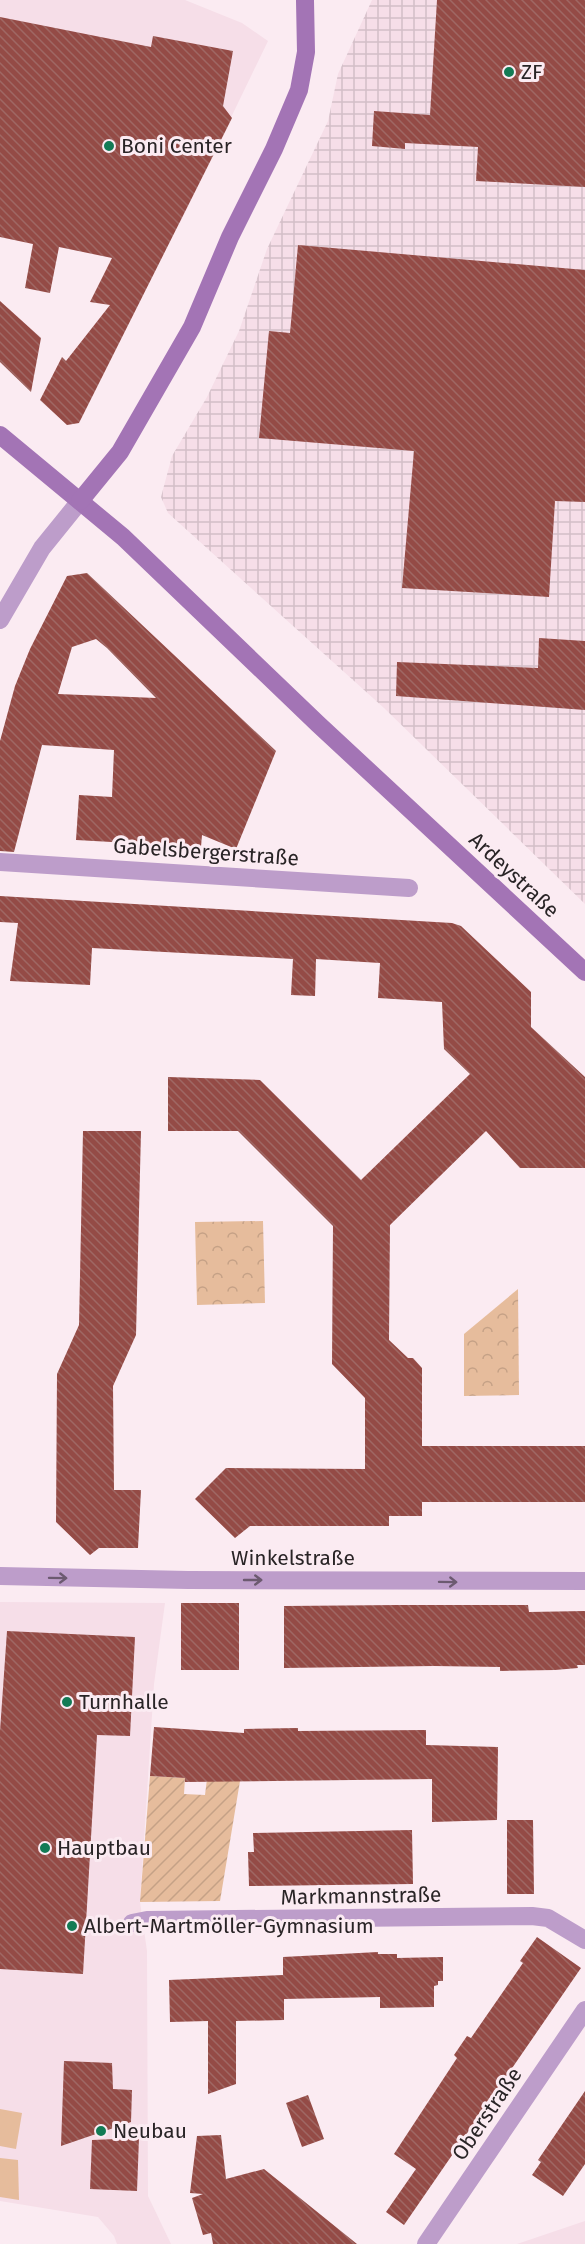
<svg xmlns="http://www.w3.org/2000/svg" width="585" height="2244" viewBox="0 0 585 2244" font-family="'Fira Sans',sans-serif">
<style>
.built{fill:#f6dee8}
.industrial{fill:url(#industrial-grid)}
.park{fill:url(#park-crowns)}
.garden{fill:url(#garden-furrows)}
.pitch{fill:#e6bc9c}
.building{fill:url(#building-back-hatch);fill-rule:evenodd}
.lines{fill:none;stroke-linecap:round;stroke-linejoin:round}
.street{stroke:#bd9dca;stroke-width:18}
.secondary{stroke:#a374b5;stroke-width:18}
.oneway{stroke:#6c5a70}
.poi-dot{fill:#137b55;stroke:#fbebf2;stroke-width:2}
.labels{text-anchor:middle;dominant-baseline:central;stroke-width:6;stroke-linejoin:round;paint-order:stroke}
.poi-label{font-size:21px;fill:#292426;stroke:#fbebf2;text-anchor:start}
.street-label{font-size:21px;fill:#292426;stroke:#fbebf2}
</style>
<defs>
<pattern id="industrial-grid" width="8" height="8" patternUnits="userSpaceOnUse" patternTransform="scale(1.5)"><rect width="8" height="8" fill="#f6dee8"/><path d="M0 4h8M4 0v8" fill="none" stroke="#d3bec7"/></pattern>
<pattern id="park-crowns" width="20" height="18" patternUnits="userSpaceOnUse" patternTransform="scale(1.5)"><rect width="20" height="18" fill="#e6bc9c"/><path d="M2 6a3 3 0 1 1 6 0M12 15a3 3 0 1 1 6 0" fill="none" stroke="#c5a186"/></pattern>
<pattern id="garden-furrows" width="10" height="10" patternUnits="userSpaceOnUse" patternTransform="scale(1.5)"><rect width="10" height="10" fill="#e6bc9c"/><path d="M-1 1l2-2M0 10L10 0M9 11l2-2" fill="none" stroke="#c5a186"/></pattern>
<pattern id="building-back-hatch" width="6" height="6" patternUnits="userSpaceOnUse" patternTransform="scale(1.5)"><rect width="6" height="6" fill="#944b46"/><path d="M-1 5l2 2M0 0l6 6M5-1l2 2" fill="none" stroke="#9f6864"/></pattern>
</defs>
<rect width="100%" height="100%" fill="#fbebf2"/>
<!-- built -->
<g class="built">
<polygon points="0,0 185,0 242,23 268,41 180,223 43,195 33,244 0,237"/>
<polygon points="0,1602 165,1603 154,1684 140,1902 147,1951 148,2196 171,2244 117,2244 114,2236 98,2217 0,2201"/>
<polygon points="585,2221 585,2244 517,2244"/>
</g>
<!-- industrial -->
<polygon class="industrial" points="372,0 585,0 585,904 384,708 168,513 161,497 172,456 207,397 239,331 267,249 328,121 338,74"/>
<!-- park -->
<g class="park">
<polygon points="263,1221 265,1303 197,1305 195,1222"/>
<polygon points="518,1289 519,1395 464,1396 464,1334"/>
</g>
<!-- garden -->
<polygon class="garden" points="150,1776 185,1778 184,1794 205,1795 207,1779 240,1781 220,1901 140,1902"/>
<!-- pitch -->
<g class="pitch">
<polygon points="0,2109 22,2113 16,2149 0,2146"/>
<polygon points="0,2158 18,2160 19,2200 0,2197"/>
</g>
<!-- building -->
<g class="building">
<polygon points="437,0 585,0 585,187 476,181 478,147 405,143 405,149 372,146 374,111 430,115"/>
<polygon points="0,17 151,47 153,36 233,51 223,106 232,118 79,423 67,425 40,400 62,357 66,361 110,305 90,302 112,258 59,247 50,293 25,288 33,244 0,237"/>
<polygon points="298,245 585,270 585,502 555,501 549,597 402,588 414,451 259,438 269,331 290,333"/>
<polygon points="0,301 41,338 31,392 0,362"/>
<path d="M87,573L276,751L236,849L202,835L201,847L76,840L79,795L112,797L114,750L42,745L14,852L0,851V741L15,686L30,649L67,576ZM96,639L107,648L156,698L58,694L72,647Z"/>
<polygon points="539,638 585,641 585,710 396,696 397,662 538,668"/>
<polygon points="0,896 452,923 461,926 531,992 531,1027 585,1077 585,1168 520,1168 486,1131 390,1225 389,1340 408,1358 413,1358 422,1368 422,1446 585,1446 585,1502 422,1502 422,1516 389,1516 389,1526 250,1526 235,1538 195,1499 226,1468 365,1469 365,1398 332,1364 333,1226 238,1131 168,1131 168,1077 260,1080 361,1180 470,1074 444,1049 442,1002 378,998 380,963 316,959 315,996 291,995 293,959 92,948 90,985 10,981 18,923 0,922"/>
<polygon points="83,1131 141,1131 136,1335 113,1386 114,1490 141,1490 138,1548 99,1548 90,1555 56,1522 57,1374 79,1325"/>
<rect x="181" y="1603" width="58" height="67"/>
<polygon points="399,1605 528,1605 529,1612 585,1611 585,1665 577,1665 578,1668 555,1670 500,1671 500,1667 434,1666 284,1668 284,1606"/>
<polygon points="7,1631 135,1637 130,1736 97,1735 83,1974 0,1969 0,1731"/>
<polygon points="154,1727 244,1733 244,1729 298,1728 298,1731 426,1730 426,1745 498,1747 497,1820 432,1822 432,1779 185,1782 185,1778 150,1776"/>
<polygon points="507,1820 533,1820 534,1894 507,1894"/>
<polygon points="412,1830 413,1884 249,1886 248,1852 254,1852 253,1833"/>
<polygon points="537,1937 581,1968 404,2225 386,2212 416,2169 394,2154 457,2058 454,2055 467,2036 471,2038 523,1963 520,1961"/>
<polygon points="378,1952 378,1954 397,1954 397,1958 443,1957 443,1981 438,1981 438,1985 434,1986 434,2007 380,2008 380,1997 284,1999 284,2020 236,2021 236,2084 208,2094 208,2021 170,2022 169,1980 283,1975 283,1957"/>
<polygon points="64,2061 112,2063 113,2089 132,2090 131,2122 61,2146"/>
<polygon points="585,2091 585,2164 563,2196 532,2175 541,2162 538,2160"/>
<polygon points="308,2095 324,2139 302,2147 286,2103"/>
<polygon points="221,2135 226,2179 264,2169 357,2244 213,2244 211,2233 203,2235 192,2198 203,2194 190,2193 197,2136"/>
<polygon points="139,2138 137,2191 90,2189 92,2140"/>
</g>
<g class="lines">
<!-- street -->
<g class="street">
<polyline points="0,620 42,548 80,501"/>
<polyline points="0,862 409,888"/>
<polyline points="0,1576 188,1580 585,1581"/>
<polyline points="132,1923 147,1920 532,1916 548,1918 585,1940"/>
<polyline points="426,2244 585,2010"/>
</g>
<!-- secondary -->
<g class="secondary">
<polyline points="0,435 123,537 318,724 585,972"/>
<polyline points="80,501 120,452 192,327 230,237 274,149 299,90 306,52 305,1"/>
</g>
</g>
<!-- one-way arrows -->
<defs><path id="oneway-shaft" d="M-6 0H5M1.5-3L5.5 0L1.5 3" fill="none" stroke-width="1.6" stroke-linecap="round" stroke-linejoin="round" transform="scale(1.5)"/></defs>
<g class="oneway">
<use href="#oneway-shaft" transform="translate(58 1578) rotate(1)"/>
<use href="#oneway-shaft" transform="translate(253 1580)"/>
<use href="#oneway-shaft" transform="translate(448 1582) rotate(1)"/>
</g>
<!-- markers -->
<g class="poi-dot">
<circle cx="509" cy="72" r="6"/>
<circle cx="109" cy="146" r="6"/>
<circle cx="67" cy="1702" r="6"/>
<circle cx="45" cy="1848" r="6"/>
<circle cx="72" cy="1926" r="6"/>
<circle cx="101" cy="2131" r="6"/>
</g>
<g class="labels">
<!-- poi labels -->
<g class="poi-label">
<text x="521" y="72">ZF</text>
<text x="121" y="146">Boni Center</text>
<text x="79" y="1702">Turnhalle</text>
<text x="57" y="1848">Hauptbau</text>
<text x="84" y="1926">Albert-Martmöller-Gymnasium</text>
<text x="113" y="2131">Neubau</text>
</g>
<!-- street labels -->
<g class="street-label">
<text transform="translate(206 852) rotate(4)">Gabelsbergerstraße</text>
<text transform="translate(514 875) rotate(43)">Ardeystraße</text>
<text x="293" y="1558">Winkelstraße</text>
<text transform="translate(361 1896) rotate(-1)">Markmannstraße</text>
<text transform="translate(487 2114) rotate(-56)">Oberstraße</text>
</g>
</g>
</svg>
